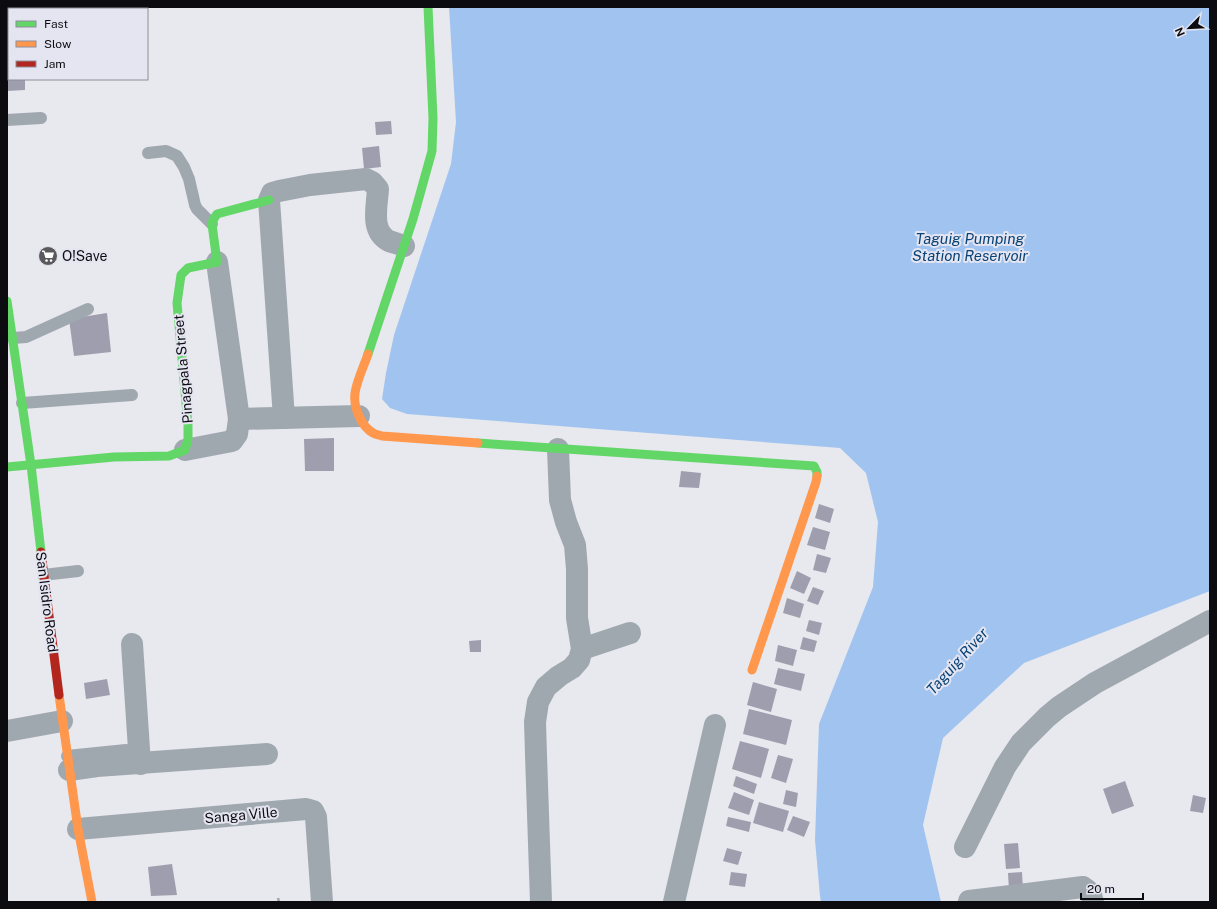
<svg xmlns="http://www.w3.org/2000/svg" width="1217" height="909" viewBox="0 0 1217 909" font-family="'Public Sans',sans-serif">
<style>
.water{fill:#a0c4ef}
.building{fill:#9f9eae}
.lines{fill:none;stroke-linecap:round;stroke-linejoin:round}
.path{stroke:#a1a7ae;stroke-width:2.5;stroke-dasharray:4 2;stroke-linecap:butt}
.lane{stroke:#a0a8af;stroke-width:12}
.street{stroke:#a0a8af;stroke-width:22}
.fast{stroke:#63d668;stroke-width:9}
.slow{stroke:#ff974d;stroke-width:9}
.jam{stroke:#b3261e;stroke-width:9}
.labels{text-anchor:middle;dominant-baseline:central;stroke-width:4;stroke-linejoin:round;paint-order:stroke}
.poi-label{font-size:14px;fill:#0c0c10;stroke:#e5e5f2;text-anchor:start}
.street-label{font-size:14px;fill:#0c0c10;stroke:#e5e5f2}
.water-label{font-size:15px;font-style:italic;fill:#084376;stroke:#e5e5f2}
</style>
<rect width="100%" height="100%" fill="#e8e8ef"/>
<!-- water -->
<polygon class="water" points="449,7 1210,7 1210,591 1024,663 943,738 923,825 941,902 821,902 820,896 815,840 819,724 873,587 878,522 866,473 840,448 407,414 390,408 382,399 386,373 394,335 451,164 456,122"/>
<!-- building -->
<g class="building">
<rect x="7" y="51" width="2" height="21"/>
<polygon points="9,74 9,79 25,79 25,90 7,91 7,75"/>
<polygon points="391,121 392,134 376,135 375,122"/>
<polygon points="379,146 381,167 364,169 362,148"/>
<polygon points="107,313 111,352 74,356 69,319"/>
<polygon points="334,438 334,471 305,471 304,439"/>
<polygon points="681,471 701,473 699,488 679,487"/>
<polygon points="819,504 834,509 830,523 815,518"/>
<polygon points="813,527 830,532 825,550 807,545"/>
<polygon points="817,554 831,558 826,573 813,570"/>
<polygon points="797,571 811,578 804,594 790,588"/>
<polygon points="813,587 824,591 818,605 807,601"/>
<polygon points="787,598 804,604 800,618 783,613"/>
<polygon points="809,620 822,623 819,635 806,631"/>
<polygon points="803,637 817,641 814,652 800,649"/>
<polygon points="481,640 481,652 470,652 469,641"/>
<polygon points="778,645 797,650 793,666 775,661"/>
<polygon points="778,668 805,674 801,691 774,684"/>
<polygon points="107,679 110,695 86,699 84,683"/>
<polygon points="753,682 777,689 771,712 747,705"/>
<polygon points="749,709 792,720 786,745 743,734"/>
<polygon points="740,741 769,749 761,778 732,769"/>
<polygon points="778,755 793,759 786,783 771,778"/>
<polygon points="736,776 757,784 754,794 733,786"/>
<polygon points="1125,781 1134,806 1112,814 1103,789"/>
<polygon points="786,790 798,793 796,807 783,804"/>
<polygon points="734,792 754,800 749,815 728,808"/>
<polygon points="1193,795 1206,798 1203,813 1190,811"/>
<polygon points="759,802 789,811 783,832 753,823"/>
<polygon points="793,816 810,822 804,837 787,830"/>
<polygon points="728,817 751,822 749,832 726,826"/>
<polygon points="1018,843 1020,868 1006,869 1004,844"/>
<polygon points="727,848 742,852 738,865 723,861"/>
<polygon points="172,864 177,895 151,896 148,867"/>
<polygon points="731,872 747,874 745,887 729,885"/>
<polygon points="1022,872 1023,890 1009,891 1008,873"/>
</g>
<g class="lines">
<!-- path -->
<g class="path">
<polyline points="278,898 279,902"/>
<polyline points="233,901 233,902"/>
</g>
<!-- lane -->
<g class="lane">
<polyline points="7,120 41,118"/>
<polyline points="148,153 166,151 177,156 184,167 189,179 195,205 197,209 212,224"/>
<polyline points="13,338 26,337 88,309"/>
<polyline points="22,403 132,395"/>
<polyline points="43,575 78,571"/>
<polyline points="67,756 126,750"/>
</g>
<!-- street -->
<g class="street">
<path d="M284,418L269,200L272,193L279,191L310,185L366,179L372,182L378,189C377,207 370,231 389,241C394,243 400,244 404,246"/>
<polyline points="239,419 359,416"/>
<polyline points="185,450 232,441 237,434 239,419 217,262"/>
<polyline points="132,644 140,764"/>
<polyline points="582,649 630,633"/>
<polyline points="7,731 62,721"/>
<polyline points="69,770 97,766 267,754"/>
<polyline points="78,829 306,809 313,811 316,817 322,902"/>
<polyline points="965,847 1005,767 1021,743 1047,717 1059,707 1095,683 1210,621"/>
<path d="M969,901L1083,887C1090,891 1092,895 1093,902"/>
<polyline points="541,902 536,755 535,722 538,702 546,687 559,676 572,668 579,660 582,649 577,618 577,569 575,545 566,522 560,500 558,449"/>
<polyline points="674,902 715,725"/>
</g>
<!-- fast -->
<g class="fast">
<polyline points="7,301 31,465 41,552"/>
<polyline points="368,354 413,219 432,151 433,118 428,7"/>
<polyline points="478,443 814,466 817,472 817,476"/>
<polyline points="7,467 114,457 169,456 185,450 188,439 188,425 177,303 181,275 188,268 217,262 212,224 213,220 217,214 269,200"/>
</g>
<!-- slow -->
<g class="slow">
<path d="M368,354C364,366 357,380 355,393C353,407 361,426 373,433C376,435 379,435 382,436L478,443"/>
<polyline points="752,670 816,482 817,476"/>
<polyline points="59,695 78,829 92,902"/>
</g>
<!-- jam -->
<polyline class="jam" points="41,552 59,695"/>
</g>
<!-- icons -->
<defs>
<g id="supermarket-disc" transform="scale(1)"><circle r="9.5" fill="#59595e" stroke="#e5e5f2"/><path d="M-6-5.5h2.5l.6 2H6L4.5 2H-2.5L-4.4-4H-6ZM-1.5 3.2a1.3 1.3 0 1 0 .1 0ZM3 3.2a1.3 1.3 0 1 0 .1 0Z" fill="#fff"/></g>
</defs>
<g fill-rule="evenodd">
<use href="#supermarket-disc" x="48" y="256"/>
</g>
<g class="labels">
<!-- poi labels -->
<g class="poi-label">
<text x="62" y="256">O!Save</text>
</g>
<!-- street labels -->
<g class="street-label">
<text transform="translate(183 369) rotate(-95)">Pinagpala Street</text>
<text transform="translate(47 602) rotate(83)">San Isidro Road</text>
<text transform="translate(241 815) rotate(-5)">Sanga Ville</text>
</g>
<!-- water labels -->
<g class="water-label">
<text x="970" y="238">Taguig Pumping<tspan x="970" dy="17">Station Reservoir</tspan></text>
<text transform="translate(957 661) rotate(-48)">Taguig River</text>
</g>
</g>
<!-- border -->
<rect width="1217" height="909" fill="none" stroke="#0c0c10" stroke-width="16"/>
<!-- legend -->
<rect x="8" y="8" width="140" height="72" fill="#e5e5f2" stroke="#8e8e98"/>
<rect x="16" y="21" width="20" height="6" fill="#63d668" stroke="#8e8e98"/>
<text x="44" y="28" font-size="12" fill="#0c0c10">Fast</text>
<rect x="16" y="41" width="20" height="6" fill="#ff974d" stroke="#8e8e98"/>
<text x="44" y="48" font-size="12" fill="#0c0c10">Slow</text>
<rect x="16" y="61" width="20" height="6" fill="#b3261e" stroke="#8e8e98"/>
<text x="44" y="68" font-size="12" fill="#0c0c10">Jam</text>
<!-- north arrow -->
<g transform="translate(1189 28) rotate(246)" stroke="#e5e5f2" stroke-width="3" paint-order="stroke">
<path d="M0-3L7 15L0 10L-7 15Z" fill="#0c0c10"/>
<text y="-6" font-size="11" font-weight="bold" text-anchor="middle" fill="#0c0c10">N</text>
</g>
<!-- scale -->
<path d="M1081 893v6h62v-6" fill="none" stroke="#0c0c10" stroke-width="2"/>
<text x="1087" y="893" font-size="12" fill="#0c0c10" stroke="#e5e5f2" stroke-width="3" paint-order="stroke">20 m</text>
</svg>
